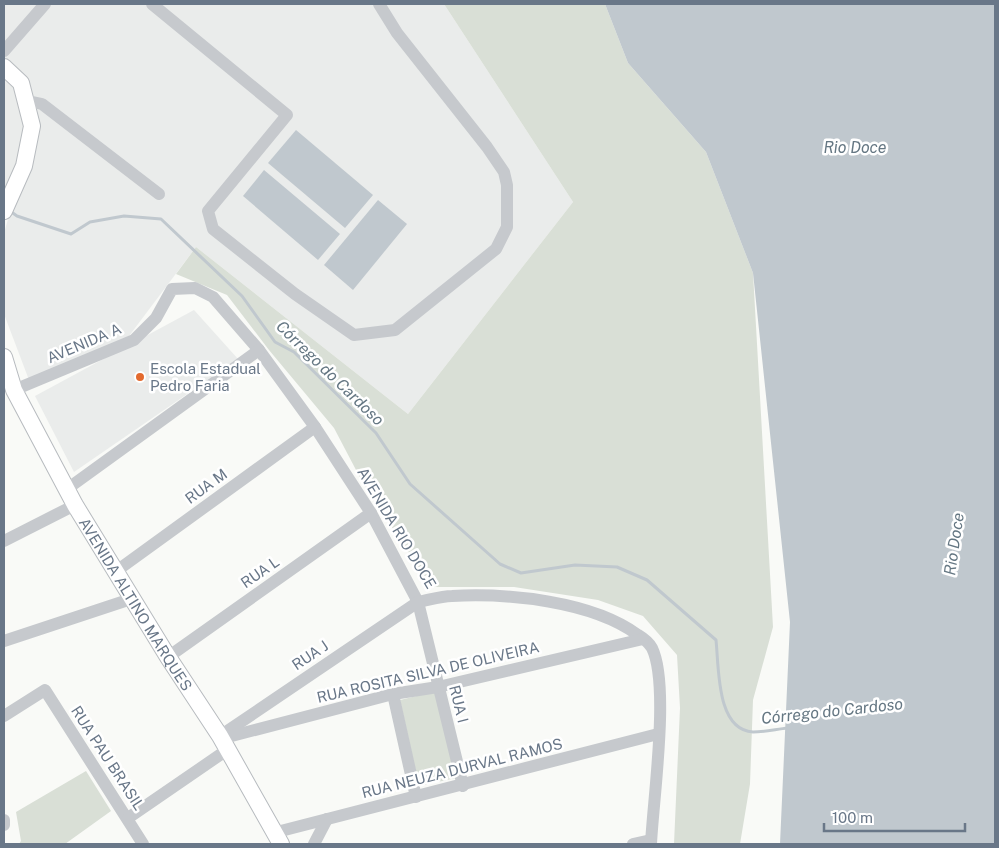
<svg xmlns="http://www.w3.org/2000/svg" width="999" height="848" viewBox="0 0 999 848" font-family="'Public Sans',sans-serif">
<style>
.built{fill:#eaeceb}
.green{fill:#d9dfd6}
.water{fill:#c0c8ce}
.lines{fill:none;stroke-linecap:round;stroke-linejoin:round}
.stream{stroke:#c0c8ce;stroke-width:3}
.major-casing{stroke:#b7bbbf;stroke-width:18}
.minor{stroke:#c6c9cd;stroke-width:12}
.major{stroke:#fff;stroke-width:16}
.poi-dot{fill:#e36a2e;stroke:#fff;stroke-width:2}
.labels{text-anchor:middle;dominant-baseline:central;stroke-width:5;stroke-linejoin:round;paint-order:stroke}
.street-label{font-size:15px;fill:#697788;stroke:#fff}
.poi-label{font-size:15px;fill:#697788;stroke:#fff;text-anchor:start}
.water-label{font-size:16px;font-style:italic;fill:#657783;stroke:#fff}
</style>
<rect width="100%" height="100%" fill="#f9faf7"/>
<!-- built -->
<g class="built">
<polygon points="4,4 444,4 573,202 408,414 196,247 129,336 29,380 4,314 4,233 11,209 4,203"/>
<polygon points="194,310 238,359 74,472 35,396"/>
</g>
<!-- green -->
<g class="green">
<polygon points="444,4 605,4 628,63 706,152 753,273 773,627 753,700 750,784 740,844 674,844 680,708 677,655 643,616 598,600 514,587 432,587 366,489 334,428 269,350 227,295 176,274 196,247 408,414 573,202"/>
<polygon points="437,691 456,778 419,786 400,700"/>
<polygon points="86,771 111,811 65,844 19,844 21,841 16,812"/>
</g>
<!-- water -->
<g class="water">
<polygon points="605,4 995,4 995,844 780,844 790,622 753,273 706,152 628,63"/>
<polygon points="296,130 373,195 345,228 268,163"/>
<polygon points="264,170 340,234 318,260 243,196"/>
<polygon points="378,200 407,224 353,290 324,265"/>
</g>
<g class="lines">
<!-- stream -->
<path class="stream" d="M10,211L17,216L71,234L90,222L124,216L161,219L242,296L275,342L294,352L376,433L410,484L500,564L521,573L575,565L617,567L647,580L716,640C719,667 716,730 753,732C765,732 777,729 788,728"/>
<!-- major casing -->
<g class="major-casing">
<g id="major">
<polyline points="4,67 21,83 32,126 24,166 4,211"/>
<path id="s1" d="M4,357L14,390L75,505L168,657L220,736L281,844"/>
</g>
</g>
<!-- minor -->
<g class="minor">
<polyline points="152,4 287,115 208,211 213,229 295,294 354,335 395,330 496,249 507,227 507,185 504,172 487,147 397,33 379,4"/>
<polyline points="4,51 45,4"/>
<polyline points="28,101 42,104 159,194"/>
<polyline points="14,390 134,340 156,318 172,289 195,288 213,297 259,350 315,427 371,513 418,602 463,786"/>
<polyline points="67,489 259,350"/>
<polyline points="4,541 75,505"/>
<polyline points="115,572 315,427"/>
<polyline points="4,641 131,599"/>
<polyline points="168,657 371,513"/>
<polyline points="393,694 416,797"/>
<polyline points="4,716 45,690 143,844"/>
<path d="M220,736L418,602C429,600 441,596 452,596C508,593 592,601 638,635C643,638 649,643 652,648C670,685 653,800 651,844"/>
<polyline points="224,738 393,694 438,687 643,639"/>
<polyline points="128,818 227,750"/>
<polyline points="4,820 4,825"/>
<polyline points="273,833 658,734"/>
<polyline points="314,844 327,819"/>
<polyline points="633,844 651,840"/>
</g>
<!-- major -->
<use href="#major" class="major"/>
</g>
<!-- markers -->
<circle class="poi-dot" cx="140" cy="377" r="5"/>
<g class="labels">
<!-- street labels -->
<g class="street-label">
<text transform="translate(84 343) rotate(-23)">AVENIDA A</text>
<text transform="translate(206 486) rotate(-36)">RUA M</text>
<text transform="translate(397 528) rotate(59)">AVENIDA RIO DOCE</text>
<text transform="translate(260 572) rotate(-35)">RUA L</text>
<text stroke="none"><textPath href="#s1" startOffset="281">AVENIDA ALTINO MARQUES</textPath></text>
<text transform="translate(310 655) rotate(-34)">RUA J</text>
<text transform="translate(428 672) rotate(-13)">RUA ROSITA SILVA DE OLIVEIRA</text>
<text transform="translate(459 704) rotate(76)">RUA I</text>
<text transform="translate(108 758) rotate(57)">RUA PAU BRASIL</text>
<text transform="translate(462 768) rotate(-14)">RUA NEUZA DURVAL RAMOS</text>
</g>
<!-- poi labels -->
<g class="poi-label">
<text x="150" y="368">Escola Estadual<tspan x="150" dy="17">Pedro Faria</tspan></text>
</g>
<!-- water labels -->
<g class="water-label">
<text x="855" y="147">Rio Doce</text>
<text transform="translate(330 373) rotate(44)">Córrego do Cardoso</text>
<text transform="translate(954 544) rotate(-82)">Rio Doce</text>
<text transform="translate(832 711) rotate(-6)">Córrego do Cardoso</text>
</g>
</g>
<!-- border -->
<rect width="999" height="848" fill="none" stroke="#697788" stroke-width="10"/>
<!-- scale -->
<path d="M824 823v8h141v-8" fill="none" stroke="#697788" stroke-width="2.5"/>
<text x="832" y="823" font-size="15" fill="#697788" stroke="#ffffff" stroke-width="4" paint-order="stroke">100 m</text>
</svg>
